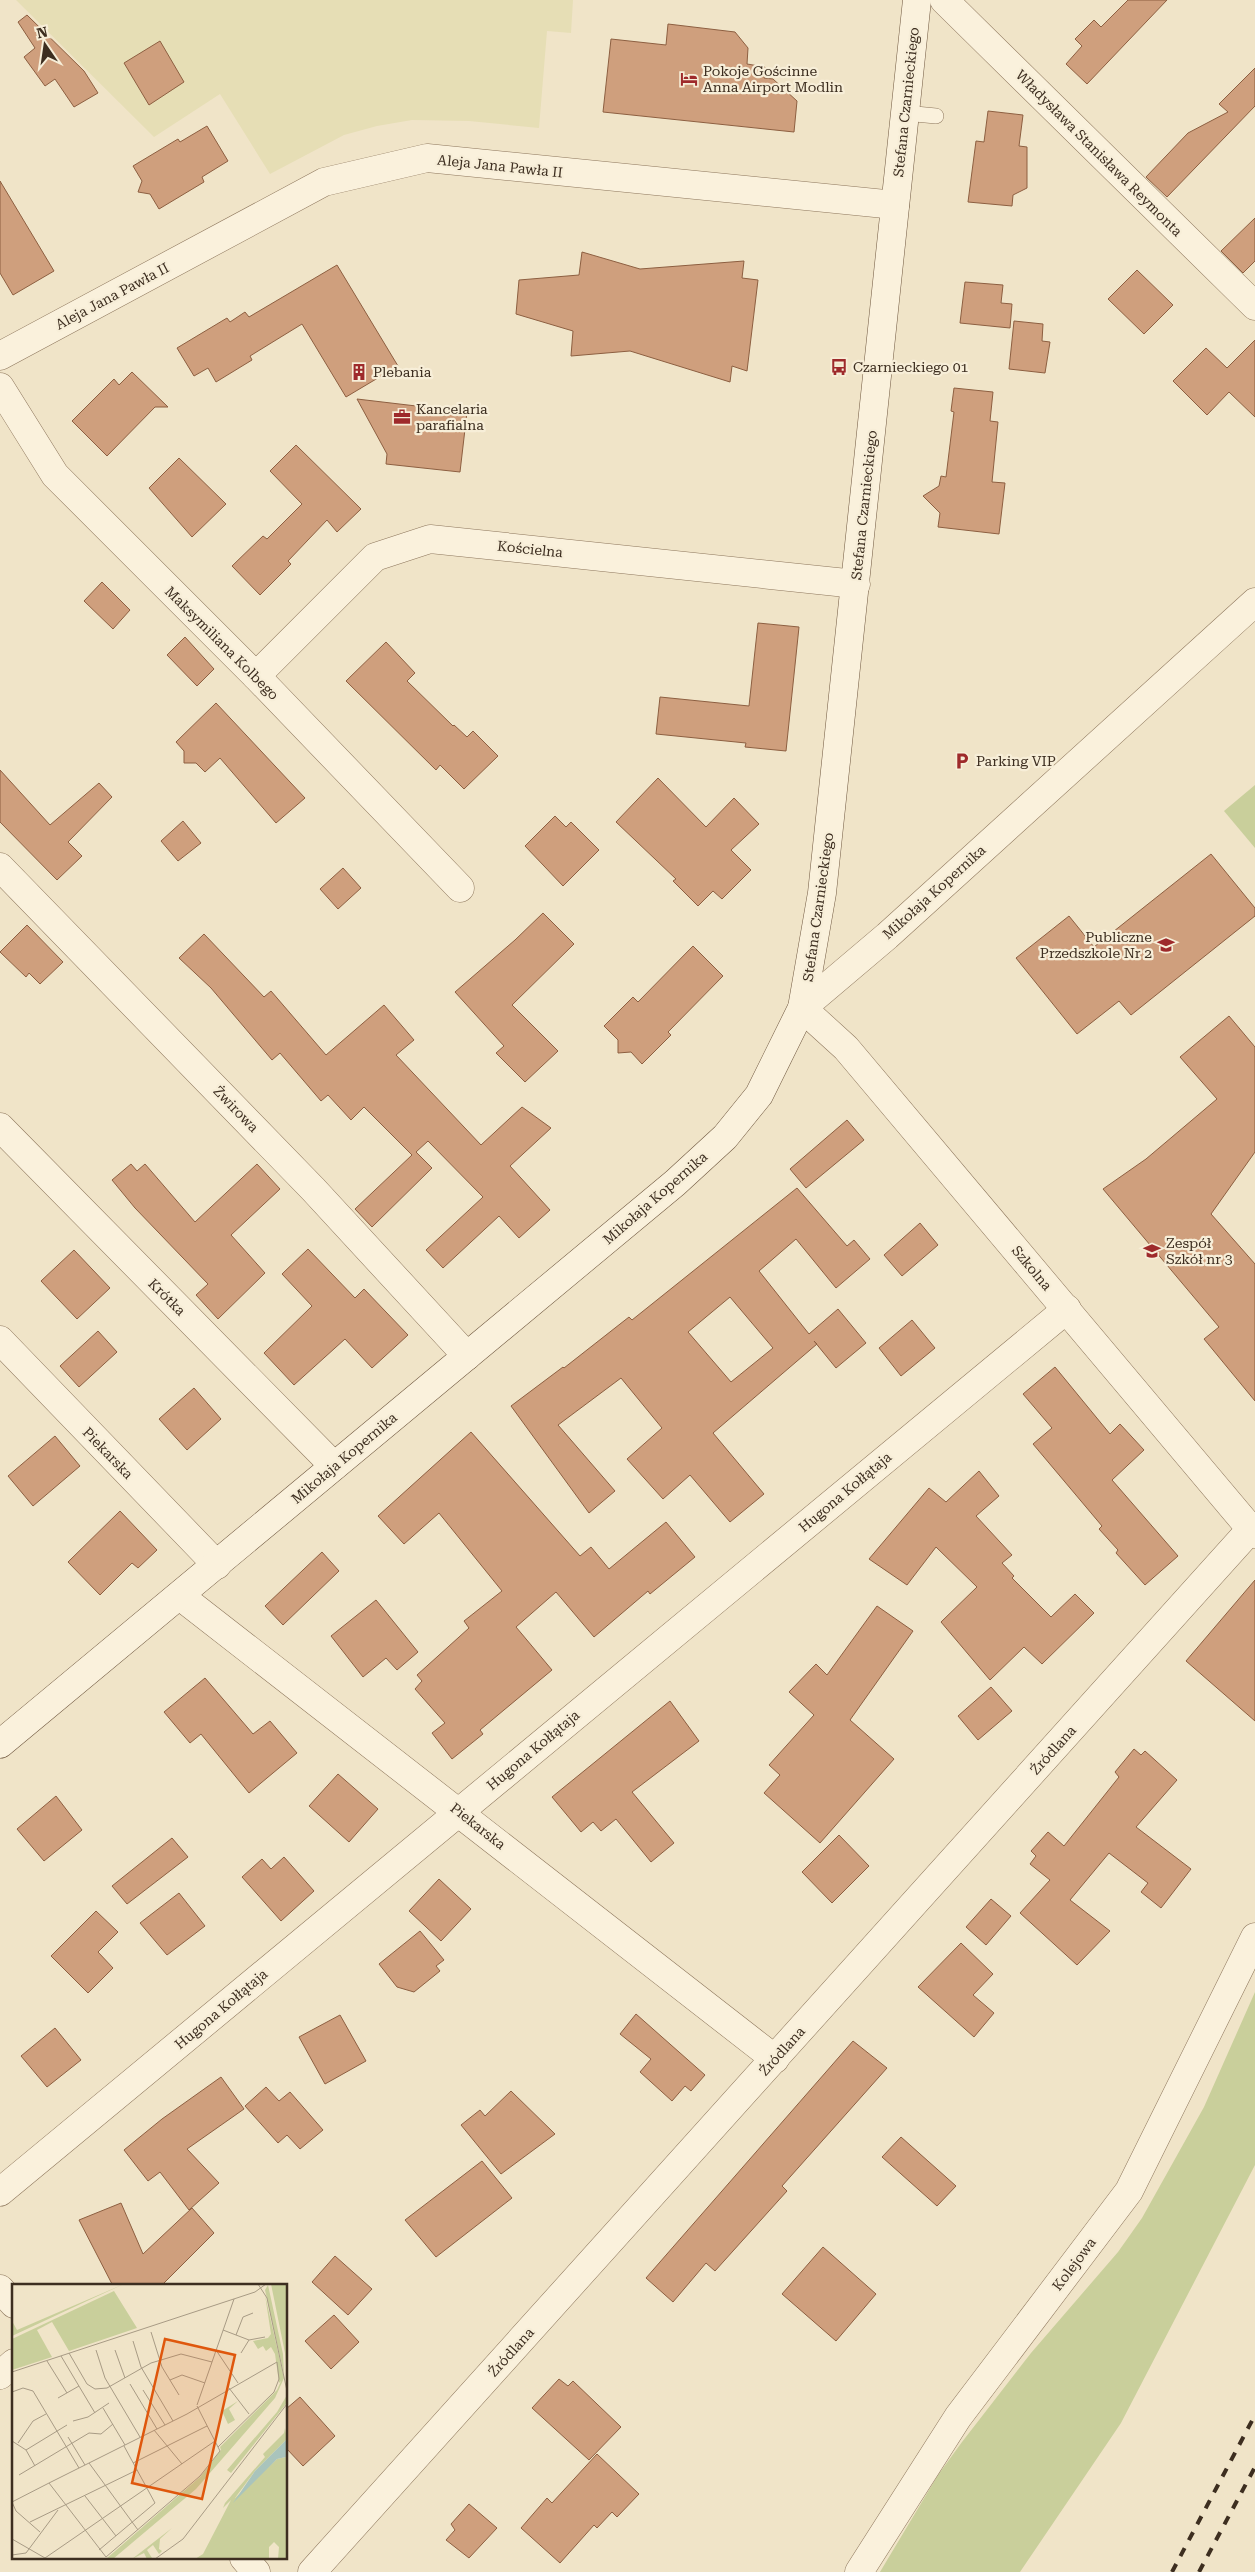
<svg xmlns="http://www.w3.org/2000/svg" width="1255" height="2572" viewBox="0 0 1255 2572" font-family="'Roboto Serif',serif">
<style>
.farmland{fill:#e6deb5}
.green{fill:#c9cf9b}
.building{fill:#cf9f7d;stroke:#8d5f41;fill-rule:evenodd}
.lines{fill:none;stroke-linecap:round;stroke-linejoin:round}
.lane-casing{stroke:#8d765c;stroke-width:16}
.street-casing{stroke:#8d765c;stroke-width:29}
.secondary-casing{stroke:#6f573f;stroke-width:29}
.lane{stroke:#faf1dc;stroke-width:15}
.street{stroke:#faf1dc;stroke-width:28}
.secondary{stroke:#faf1dc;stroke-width:28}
.rail{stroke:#3d2e20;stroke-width:4;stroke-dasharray:9 9;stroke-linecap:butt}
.labels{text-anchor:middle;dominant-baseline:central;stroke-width:4.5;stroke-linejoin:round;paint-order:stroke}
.poi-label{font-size:14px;fill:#3d2e20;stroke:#f7eed8;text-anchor:start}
.street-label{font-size:14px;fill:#3d2e20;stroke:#f7eed8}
.inset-road{fill:none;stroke:#a89b85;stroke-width:1}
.view{fill:#df570d;fill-opacity:0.15;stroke:#df570d;stroke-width:2.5}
.inset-edge{fill:none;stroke:#3d2e20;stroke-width:2.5}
</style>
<rect width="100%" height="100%" fill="#f0e4c8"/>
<!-- farmland -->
<polygon class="farmland" points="16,0 573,0 571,33 547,31 539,128 469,121 412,120 377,126 344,135 270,174 220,94 154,137"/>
<!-- green -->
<g class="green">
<polygon points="1255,785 1255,848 1224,811"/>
<polygon points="1255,1992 1255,2165 1121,2423 1020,2572 880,2572 938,2475 962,2442 1031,2353 1118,2252 1142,2218 1204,2107"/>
</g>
<!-- building -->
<g class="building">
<polygon points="1128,0 1167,0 1087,84 1066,64 1082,46 1075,39 1094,20 1101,27"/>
<polygon points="27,15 84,71 98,93 74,107 55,79 45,86 24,57 35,48 18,22"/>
<polygon points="668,24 735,32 748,48 747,64 765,67 764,78 773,79 797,101 794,132 603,112 611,39 666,45"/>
<polygon points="160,41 184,82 149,105 124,63"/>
<polygon points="1255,68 1255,106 1167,197 1146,177 1188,133 1228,112 1219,104"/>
<polygon points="988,111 1023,115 1019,146 1027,147 1027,188 1013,195 1012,206 968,202 976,141 984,142"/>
<polygon points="207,126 228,161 202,177 204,182 159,209 150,194 138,192 142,181 133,166 178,139 180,142"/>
<polygon points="0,181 54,271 13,295 0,273"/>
<polygon points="1255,218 1255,261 1243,273 1221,251"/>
<polygon points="582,252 640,269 744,261 742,278 758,280 747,371 732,366 730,382 630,351 571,356 573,331 516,314 519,280 579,275"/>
<polygon points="337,265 398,366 346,397 302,324 250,356 252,360 216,382 208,368 194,376 177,348 227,318 230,322 245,312 249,317"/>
<polygon points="1137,270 1173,305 1144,334 1108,299"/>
<polygon points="965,282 1003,285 1001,303 1012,304 1010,328 960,323"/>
<polygon points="1014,321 1043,324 1042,341 1050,342 1045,373 1009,369"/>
<polygon points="1255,340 1255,417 1229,392 1207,415 1173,381 1206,348 1227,368"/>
<polygon points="132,372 168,407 155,407 107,456 72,421 114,379 119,385"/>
<polygon points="954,388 993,392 990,421 998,422 992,482 1005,483 999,534 938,527 940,513 923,496 939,486 941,476 946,477 954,412 951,411"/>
<polygon points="357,399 467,412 460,472 386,464 387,454"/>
<polygon points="296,445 361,509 337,532 327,520 288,561 291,564 260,595 232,566 263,536 267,539 302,504 270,471"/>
<polygon points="179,458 226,504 192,537 149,488"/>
<polygon points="102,582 130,610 113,629 84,601"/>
<polygon points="758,623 799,627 786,751 745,747 746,743 656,734 660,697 749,706"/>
<polygon points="185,637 214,669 197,686 167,655"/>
<polygon points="386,642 415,673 407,681 453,726 454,725 467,737 473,731 498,756 464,789 440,765 436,770 346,681"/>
<polygon points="216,703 305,798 276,823 220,758 205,772 196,763 184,763 184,751 176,742"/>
<polygon points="0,770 50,825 99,783 112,797 68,842 82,856 57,880 0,822"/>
<polygon points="658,778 706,827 734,798 759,824 731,850 751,870 722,899 713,891 698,906 673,881 676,879 616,822"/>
<polygon points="555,816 566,827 571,822 599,850 563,886 525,846"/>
<polygon points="183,821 201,843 178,861 161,841"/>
<polygon points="1211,854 1255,908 1255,916 1131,1015 1119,1001 1077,1034 1016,958 1069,916 1094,947"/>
<polygon points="343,868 361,888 338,909 320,889"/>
<polygon points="543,913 574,944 512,1005 558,1051 525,1082 496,1053 504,1046 455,992 515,940"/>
<polygon points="27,925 63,962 40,984 29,973 26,977 0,952"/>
<polygon points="204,934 264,997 271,991 326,1055 384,1005 414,1040 396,1055 481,1145 522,1107 551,1128 510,1166 550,1210 519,1238 499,1216 443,1268 426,1250 483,1197 428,1141 416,1152 432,1168 372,1227 355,1209 412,1155 364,1107 351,1120 328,1095 321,1101 280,1053 272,1060 211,988 179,958"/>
<polygon points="693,946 723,976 668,1032 671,1035 642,1064 631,1052 618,1053 618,1040 604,1026 633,997 638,1002"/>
<polygon points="1229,1016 1255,1047 1255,1152 1211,1214 1255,1264 1255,1401 1204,1339 1219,1327 1103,1189 1146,1159 1217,1099 1180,1057"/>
<polygon points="847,1120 864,1140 806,1188 790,1169"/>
<polygon points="131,1164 137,1171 145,1164 195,1222 257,1164 280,1189 231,1235 265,1273 218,1319 196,1295 208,1284 135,1208 112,1180"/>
<path d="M797,1188L847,1246L854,1240L870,1259L836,1288L796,1239L759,1271L809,1334L838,1309L866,1343L836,1368L814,1341L817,1344L713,1433L764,1494L730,1522L690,1475L663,1499L627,1459L662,1428L621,1378L558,1425L615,1491L589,1513L511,1406L563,1367L564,1368L629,1317L632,1320ZM730,1297L773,1348L731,1382L688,1332Z"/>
<polygon points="920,1223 938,1245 902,1276 884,1255"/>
<polygon points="308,1249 355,1298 364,1289 408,1335 372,1368 345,1339 294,1385 264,1353 312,1306 282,1274"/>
<polygon points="74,1250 110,1288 77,1319 41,1281"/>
<polygon points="912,1320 935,1348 901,1376 879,1348"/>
<polygon points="98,1331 117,1352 79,1387 60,1366"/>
<polygon points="1055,1367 1110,1434 1120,1424 1144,1450 1112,1480 1178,1556 1145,1585 1116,1553 1118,1550 1099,1529 1102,1526 1033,1444 1052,1428 1023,1394"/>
<polygon points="194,1388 221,1419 187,1450 159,1419"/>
<polygon points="471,1432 580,1556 591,1547 609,1569 666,1522 695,1557 650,1594 648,1591 594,1637 556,1592 516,1627 552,1670 480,1730 483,1734 452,1759 432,1733 445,1723 415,1689 422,1681 417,1675 469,1628 464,1621 502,1591 439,1513 404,1544 378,1516"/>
<polygon points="55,1436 80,1466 33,1506 8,1476"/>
<polygon points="979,1471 999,1496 976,1516 1012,1555 1002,1563 1014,1576 1012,1578 1051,1617 1075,1594 1094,1613 1042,1664 1024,1647 990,1680 941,1622 977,1587 936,1547 907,1585 869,1559 929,1488 946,1502"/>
<polygon points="120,1511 157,1550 138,1568 132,1563 100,1595 68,1562"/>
<polygon points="322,1552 339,1571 283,1625 265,1606"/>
<polygon points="1255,1580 1255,1721 1186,1661"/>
<polygon points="376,1600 418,1652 397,1670 386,1658 363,1677 331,1636"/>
<polygon points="877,1606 913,1631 850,1720 894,1759 820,1843 764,1793 780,1775 769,1765 814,1715 789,1692 816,1664 827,1675"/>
<polygon points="205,1678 253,1734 270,1721 297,1753 249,1793 201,1734 190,1743 164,1712"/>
<polygon points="991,1687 1012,1711 978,1740 958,1716"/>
<polygon points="670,1701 699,1741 632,1792 674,1843 651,1862 616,1819 601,1831 593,1822 581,1832 552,1797"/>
<polygon points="1134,1749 1141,1755 1145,1751 1177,1780 1136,1827 1191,1869 1161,1908 1141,1892 1148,1883 1109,1853 1070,1900 1110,1931 1077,1965 1020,1913 1050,1880 1030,1864 1036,1856 1031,1851 1048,1832 1064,1846 1119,1777 1115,1772"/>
<polygon points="338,1774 378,1809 349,1842 309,1806"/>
<polygon points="56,1796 82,1830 44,1861 17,1829"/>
<polygon points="839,1835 869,1866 832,1903 802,1872"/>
<polygon points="172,1838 188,1857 127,1904 112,1886"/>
<polygon points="284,1857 314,1891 281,1921 242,1877 262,1859 271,1869"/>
<polygon points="439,1879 471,1909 441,1941 409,1911"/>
<polygon points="179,1893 205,1926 167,1955 140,1923"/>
<polygon points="991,1899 1011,1916 986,1945 966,1927"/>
<polygon points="96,1911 118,1932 98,1952 113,1968 88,1993 51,1956"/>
<polygon points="420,1931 444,1960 436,1966 440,1971 414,1992 397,1987 379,1964"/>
<polygon points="961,1943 993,1974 973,1995 994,2013 974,2037 918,1987"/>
<polygon points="636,2014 705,2075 691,2091 685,2086 672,2101 640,2072 651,2059 620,2034"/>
<polygon points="340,2015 366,2061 325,2084 299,2037"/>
<polygon points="55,2028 81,2060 47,2087 21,2056"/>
<polygon points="853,2041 887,2068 782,2186 787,2191 715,2271 706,2263 673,2302 646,2278"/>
<polygon points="221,2077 244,2109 187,2149 219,2183 189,2210 160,2172 148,2181 124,2150 162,2119"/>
<polygon points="266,2087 279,2101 290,2092 323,2130 300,2149 287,2135 278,2143 245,2106"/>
<polygon points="511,2091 555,2134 501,2174 461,2125 480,2110 485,2116"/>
<polygon points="901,2137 956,2186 937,2206 882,2157"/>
<polygon points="482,2161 512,2198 436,2257 405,2220"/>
<polygon points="121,2203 143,2254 192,2208 214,2233 161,2286 109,2286 112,2284 79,2220"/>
<polygon points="823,2247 876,2294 836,2341 782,2294"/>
<polygon points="335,2256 372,2289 348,2315 312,2282"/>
<polygon points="334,2315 359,2342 331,2369 305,2341"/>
<polygon points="559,2379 568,2386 573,2381 621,2427 589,2460 532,2408"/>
<polygon points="300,2397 335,2436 303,2466 286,2448 286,2409"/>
<polygon points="597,2454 639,2494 617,2517 612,2512 597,2528 594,2525 560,2563 521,2528 547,2498 552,2503"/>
<polygon points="469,2504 497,2528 469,2558 446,2540 455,2530 451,2524"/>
</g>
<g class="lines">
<!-- lane casing -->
<g class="lane-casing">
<polyline id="lane" points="905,113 936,116"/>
</g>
<!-- street casing -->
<g class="street-casing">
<g id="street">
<polyline points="944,0 1255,306"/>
<polyline points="0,356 324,182 427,158 895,205"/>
<polyline points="0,387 55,475 256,676 460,888"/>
<polyline points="1255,602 887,936 802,1008 846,1048 1255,1534"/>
<polyline points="256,676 375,557 430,539 856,584"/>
<polyline points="0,867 313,1189 467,1356"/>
<polyline points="0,1127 334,1466"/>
<polyline points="0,1340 217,1565"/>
<polyline points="180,1596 775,2059"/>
<polyline points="0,2192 1067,1309"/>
<polyline points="0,2289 14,2304"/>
<polyline points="0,2375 14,2363"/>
<polyline points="244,2558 256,2572"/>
<polyline points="312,2572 1251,1529"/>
<polyline points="859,2572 958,2417 1129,2191 1255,1937"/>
</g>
</g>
<!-- secondary casing -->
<g class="secondary-casing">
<polyline id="secondary" points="0,1744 675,1183 725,1137 759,1095 802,1008 822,893 917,0"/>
</g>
<!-- lane -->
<use href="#lane" class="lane"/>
<!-- street -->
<use href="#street" class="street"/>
<!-- secondary -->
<use href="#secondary" class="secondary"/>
<!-- rail -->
<g class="rail">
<polyline points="1172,2572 1255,2415"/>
<polyline points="1199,2572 1255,2467"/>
</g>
</g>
<!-- icons -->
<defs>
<g id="hotel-bare" transform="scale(1.35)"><path d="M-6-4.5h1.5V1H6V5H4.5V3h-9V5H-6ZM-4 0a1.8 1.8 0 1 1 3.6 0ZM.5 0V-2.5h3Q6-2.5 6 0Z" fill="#9e2a2b" stroke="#f7eed8" stroke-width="2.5" paint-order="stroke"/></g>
<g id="bus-bare" transform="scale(1.35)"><path d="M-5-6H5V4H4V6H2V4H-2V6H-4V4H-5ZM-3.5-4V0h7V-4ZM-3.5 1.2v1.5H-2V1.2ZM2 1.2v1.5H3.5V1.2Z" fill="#9e2a2b" stroke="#f7eed8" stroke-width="2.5" paint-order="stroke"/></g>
<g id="building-bare" transform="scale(1.35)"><path d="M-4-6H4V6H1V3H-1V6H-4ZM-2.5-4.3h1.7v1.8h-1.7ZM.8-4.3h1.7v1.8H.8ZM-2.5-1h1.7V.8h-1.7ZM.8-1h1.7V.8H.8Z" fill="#9e2a2b" stroke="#f7eed8" stroke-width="2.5" paint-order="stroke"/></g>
<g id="office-bare" transform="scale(1.35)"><path d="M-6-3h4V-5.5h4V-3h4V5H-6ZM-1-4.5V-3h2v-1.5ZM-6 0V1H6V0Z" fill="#9e2a2b" stroke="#f7eed8" stroke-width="2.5" paint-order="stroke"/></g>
<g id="parking-bare" transform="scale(1.35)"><path d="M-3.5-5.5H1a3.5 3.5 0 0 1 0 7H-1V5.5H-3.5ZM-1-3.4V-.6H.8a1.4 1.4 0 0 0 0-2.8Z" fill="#9e2a2b" stroke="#f7eed8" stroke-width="2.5" paint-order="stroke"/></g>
<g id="school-bare" transform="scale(1.35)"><path d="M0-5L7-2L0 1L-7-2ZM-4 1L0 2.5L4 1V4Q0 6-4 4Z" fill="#9e2a2b" stroke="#f7eed8" stroke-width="2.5" paint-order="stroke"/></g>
</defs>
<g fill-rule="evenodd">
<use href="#hotel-bare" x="689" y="79"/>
<use href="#bus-bare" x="839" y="367"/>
<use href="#building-bare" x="359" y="372"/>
<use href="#office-bare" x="402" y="417"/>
<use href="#parking-bare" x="962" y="761"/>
<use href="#school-bare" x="1166" y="945"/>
<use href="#school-bare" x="1152" y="1251"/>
</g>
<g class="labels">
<!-- poi labels -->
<g class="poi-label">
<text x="703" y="71">Pokoje Gościnne<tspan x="703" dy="16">Anna Airport Modlin</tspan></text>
<text x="853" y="367">Czarnieckiego 01</text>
<text x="373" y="372">Plebania</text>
<text x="416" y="409">Kancelaria<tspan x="416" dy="16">parafialna</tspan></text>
<text x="976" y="761">Parking VIP</text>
<text x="1152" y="937" text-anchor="end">Publiczne<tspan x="1152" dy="16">Przedszkole Nr 2</tspan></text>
<text x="1166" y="1243">Zespół<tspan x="1166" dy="16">Szkół nr 3</tspan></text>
</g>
<!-- street labels -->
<g class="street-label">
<text transform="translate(906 102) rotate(-84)">Stefana Czarnieckiego</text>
<text transform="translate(1099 153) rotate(45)">Władysława Stanisława Reymonta</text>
<text transform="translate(500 166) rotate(6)">Aleja Jana Pawła II</text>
<text transform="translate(112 296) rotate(-28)">Aleja Jana Pawła II</text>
<text transform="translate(864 505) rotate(-84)">Stefana Czarnieckiego</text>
<text transform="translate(530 549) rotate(6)">Kościelna</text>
<text transform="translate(222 643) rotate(45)">Maksymiliana Kolbego</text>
<text transform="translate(934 892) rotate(-42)">Mikołaja Kopernika</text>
<text transform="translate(818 907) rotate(-82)">Stefana Czarnieckiego</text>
<text transform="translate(236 1109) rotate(46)">Żwirowa</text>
<text transform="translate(655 1198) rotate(-41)">Mikołaja Kopernika</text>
<text transform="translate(1032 1268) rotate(50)">Szkolna</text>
<text transform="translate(167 1297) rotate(45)">Krótka</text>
<text transform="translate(108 1453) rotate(46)">Piekarska</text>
<text transform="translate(344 1458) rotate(-40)">Mikołaja Kopernika</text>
<text transform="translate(845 1492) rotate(-40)">Hugona Kołłątaja</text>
<text transform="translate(533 1750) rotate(-40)">Hugona Kołłątaja</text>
<text transform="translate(1053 1750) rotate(-48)">Źródlana</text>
<text transform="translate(478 1826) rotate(38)">Piekarska</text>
<text transform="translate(221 2009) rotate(-40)">Hugona Kołłątaja</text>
<text transform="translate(782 2051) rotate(-48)">Źródlana</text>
<text transform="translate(1074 2264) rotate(-53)">Kolejowa</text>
<text transform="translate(511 2352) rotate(-48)">Źródlana</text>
</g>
</g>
<!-- overview -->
<g transform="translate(12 2284)">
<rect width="275" height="275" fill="#f0e4c8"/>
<path d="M112,0L75,17L0,52V37L5,46ZM259,0H275V95L273,69ZM256,1L271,70L272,90L253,6ZM102,7L125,44L57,67L40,38L25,46L40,73L0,86V55ZM253,11L272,94L263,114L184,205L101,275H94L188,193L209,166L208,163L265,106L269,97L267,99L263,70L259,63L254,67L251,62L246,65L241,57L256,54L259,50ZM275,111L274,120L219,189L215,186L265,128ZM226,117L217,125L223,136L216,140L210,127ZM273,144L275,155L243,187L223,214L265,175L274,173L275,162V275H266L267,263L262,258L257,263V275H183L191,270L219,216L211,224L213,219L253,173L251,170L272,149ZM160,244L148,255L147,265L150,267L147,270L141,261L135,266L140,274L135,275L132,269L120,275Z" fill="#c9cf9b"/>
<path d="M275,155L274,173L265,175L221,219L243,187Z" fill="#a9c4bc"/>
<path class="inset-road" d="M246,0L255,14L275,107M211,46L237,56L253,53M139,48L150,83L167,111M224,51L231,33L241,29M121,57L129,83L161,137M84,66L93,94L128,153M103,66L113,94M204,66L226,99M57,69L75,100L83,105L95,104L139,79L169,70L200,78M229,69L237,56M49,72L83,129M35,77L55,109M0,88L243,8L254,0M158,96L170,91L193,99M118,100L145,145M217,104L237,130M131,106L153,141M0,108L11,104L21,107L67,184M46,114L67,102M185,121L222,15M185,122L206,163M91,124L113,161M61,137L76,133L97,119M142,146L170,180M56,153L73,181M0,157L14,166L23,182M6,159L21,137L34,130M14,166L55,141M77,179L126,246M121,179L195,142M7,191L77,149L89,150L101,140M73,212L104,252M0,218L37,199L175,130L265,78L267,95L262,108L206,163L208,167L188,192L94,273L37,199M0,218L4,227L28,248M18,238L125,186M0,255L33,274L203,157M87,266L143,219L112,162M0,271L14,269L46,226M143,275L171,255L275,120"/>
<path class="view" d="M153,55L223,71L190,215L120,199Z"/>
<rect width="275" height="275" class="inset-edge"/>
</g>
<!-- north arrow -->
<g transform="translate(45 45) rotate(347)" stroke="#f7eed8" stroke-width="4" paint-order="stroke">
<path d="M0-4L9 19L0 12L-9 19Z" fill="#3d2e20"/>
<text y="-8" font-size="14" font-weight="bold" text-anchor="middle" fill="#3d2e20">N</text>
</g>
</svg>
